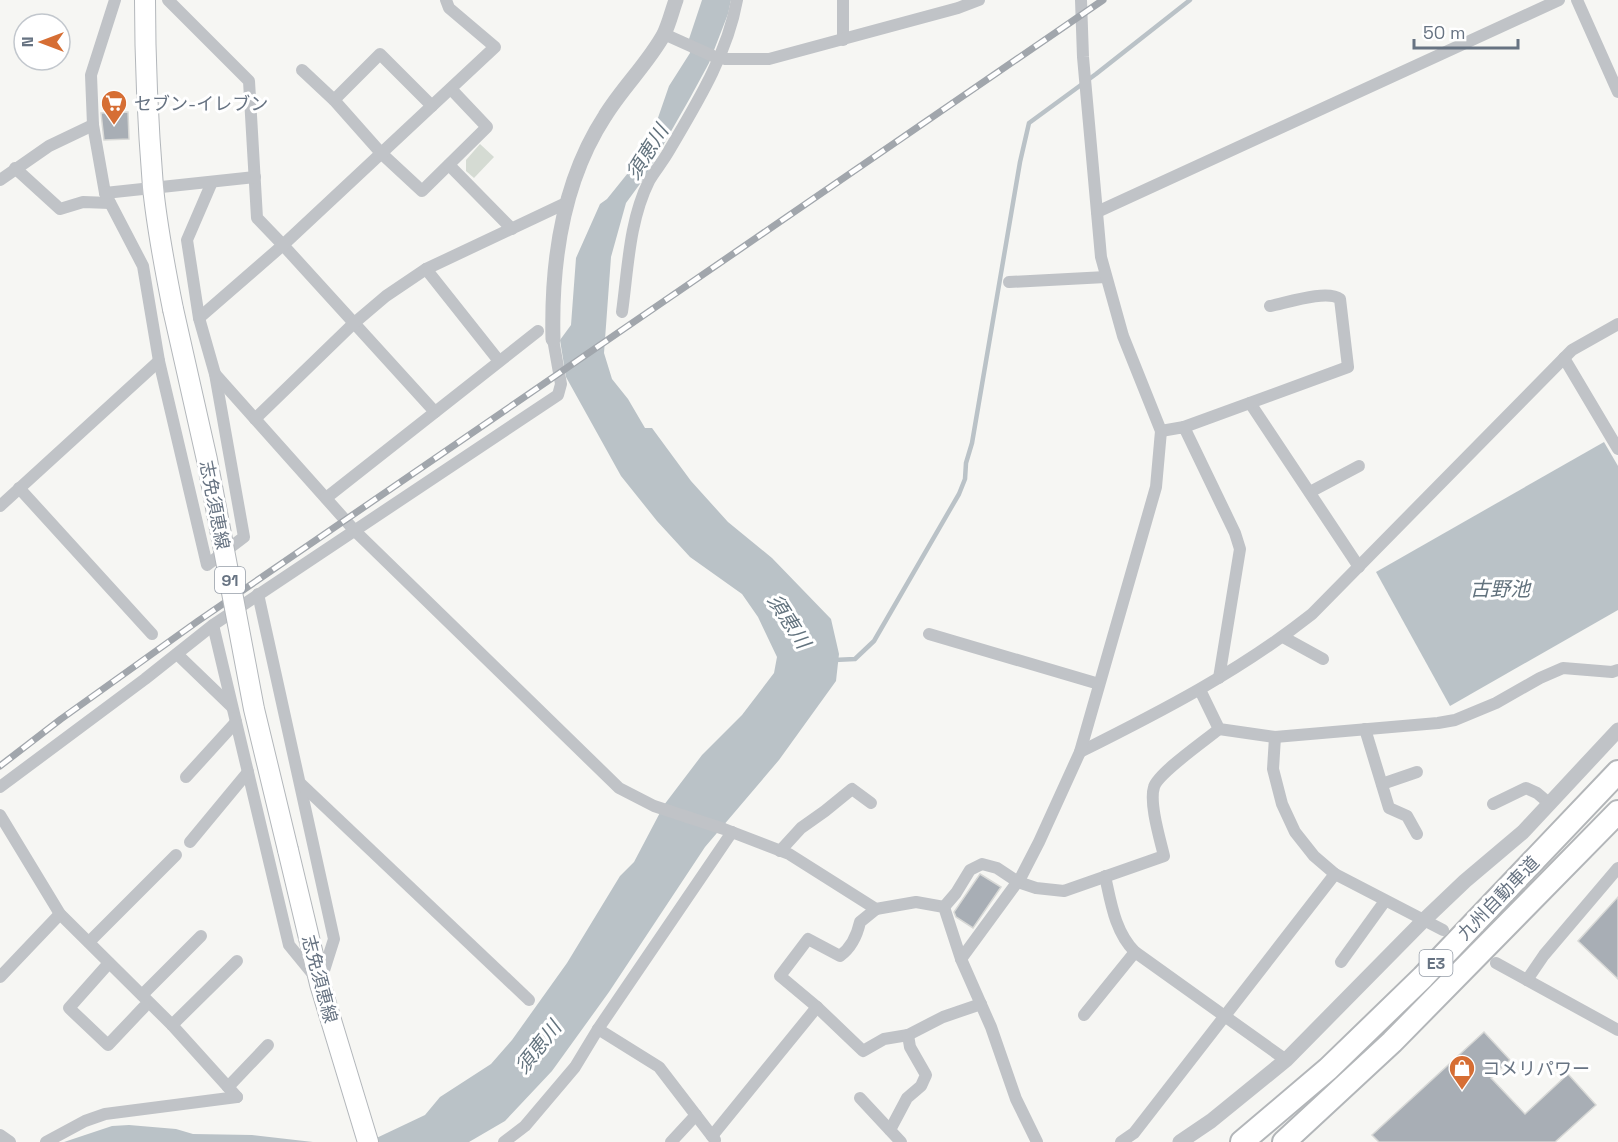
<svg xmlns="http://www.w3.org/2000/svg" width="1618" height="1142" viewBox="0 0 1618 1142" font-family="'Space Grotesk','Noto Sans JP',sans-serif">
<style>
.green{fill:#d5dbd3}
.water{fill:#bac2c7}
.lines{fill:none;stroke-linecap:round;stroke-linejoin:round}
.stream{stroke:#bac2c7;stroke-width:4.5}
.building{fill:#a8aeb5;stroke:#d7d8d6;stroke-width:1.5}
.primary-casing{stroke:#b3b7bb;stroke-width:22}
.motorway-casing{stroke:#b3b6b9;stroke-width:26}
.minor{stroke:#c0c3c7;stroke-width:12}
.tertiary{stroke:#c0c3c7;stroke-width:15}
.primary{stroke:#fff;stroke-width:20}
.motorway{stroke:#fff;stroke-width:22}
.rail-casing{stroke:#a1a6ac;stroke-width:7}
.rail{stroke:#fff;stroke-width:4.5;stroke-dasharray:14;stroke-linecap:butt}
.primary-bridge-casing{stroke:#b3b7bb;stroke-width:22;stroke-linecap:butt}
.primary-bridge{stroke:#fff;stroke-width:20}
.labels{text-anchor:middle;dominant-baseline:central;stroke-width:6;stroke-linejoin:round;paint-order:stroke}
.shield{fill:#fff;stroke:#959da8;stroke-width:1.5}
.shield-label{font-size:16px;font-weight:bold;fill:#677382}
.poi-label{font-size:18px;fill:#677382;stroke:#fff;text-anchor:start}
.street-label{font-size:18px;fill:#677382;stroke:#fff}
.water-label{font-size:20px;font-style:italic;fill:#63737e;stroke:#fff}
</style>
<rect width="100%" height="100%" fill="#f6f6f3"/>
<!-- green -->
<polygon class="green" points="480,144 494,157 474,178 466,171 466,160"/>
<!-- water -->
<g class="water">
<polygon points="702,0 731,0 728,14 709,63 690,98 645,177 626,203 611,257 604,353 612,379 628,399 645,428 652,428 691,481 728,522 772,558 831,619 839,654 836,681 779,760 705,847 609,992 552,1071 505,1121 469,1142 368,1142 425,1115 440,1097 491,1064 512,1040 567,963 620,876 634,862 664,805 702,755 742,715 774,673 777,657 758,617 742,594 690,557 657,521 621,476 566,377 560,340 571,325 576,258 600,204 607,199 636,163 651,138 669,86 690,53 688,42"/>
<polygon points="1604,442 1618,466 1618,610 1450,706 1376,572"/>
<polygon points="129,1125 176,1129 193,1134 252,1135 313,1142 64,1142 112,1126"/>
</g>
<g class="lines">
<!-- stream -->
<polyline class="stream" points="834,660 855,659 874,641 959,494 965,479 966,463 972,443 1020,162 1029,123 1096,74 1190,0"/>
</g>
<!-- building -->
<g class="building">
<polygon points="128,112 129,139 104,140 101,113"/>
<polygon points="980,874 1001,887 973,928 956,917 954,912"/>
<polygon points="1618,897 1618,979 1578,941"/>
<polygon points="1484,1032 1510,1060 1491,1078 1525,1114 1568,1074 1596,1105 1555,1142 1379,1142 1372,1135"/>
</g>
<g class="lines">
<!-- primary casing -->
<g class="primary-casing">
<g id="primary">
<path d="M145,0C145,62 148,125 153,187C157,228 165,269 173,309"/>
<polyline points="288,850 320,984 368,1142"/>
</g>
</g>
<!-- motorway casing -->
<g class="motorway-casing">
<g id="motorway">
<polyline points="1242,1142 1328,1069 1423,977 1618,772"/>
<polyline points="1284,1142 1392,1042 1618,812"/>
</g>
</g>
<!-- minor -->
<g class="minor">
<polyline points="115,0 91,75 93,125 105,193 143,266 159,361 207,565 244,537 215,374 199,318 187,240 212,182"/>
<polyline points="168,0 249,81 257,218 283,245 435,412"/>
<polyline points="843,0 843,40"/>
<polyline points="1577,0 1618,92"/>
<polyline points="664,34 713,56 725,59 769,59 958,8 979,0"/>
<polyline points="302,70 334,100 381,153 422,191 487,127 451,89"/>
<polyline points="334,100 380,54 432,106"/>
<polyline points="449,165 512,229"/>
<polyline points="15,168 60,209 83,202 110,203"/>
<polyline points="0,180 49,146 93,125"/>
<polyline points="105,193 255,177"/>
<polyline points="1097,212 1559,0"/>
<polyline points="426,269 499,361"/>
<polyline points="1009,282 1106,277"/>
<path d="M622,312C628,269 629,221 649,181C654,172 661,164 667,154C695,106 727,56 737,0"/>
<polyline points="199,318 283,245 495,47 449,8 446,0"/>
<polyline points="1564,358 1618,449"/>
<polyline points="215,374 355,531 619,788 654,806 724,829 789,854 876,909 916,902 944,907 961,959 991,1027 1016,1099 1037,1142"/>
<polyline points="1250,403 1359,567"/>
<polyline points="255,419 353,324 386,296 426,269 566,203"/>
<path d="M1184,427L1348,367L1340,299C1327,289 1286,303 1270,306"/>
<polyline points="1161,431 1184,427 1235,533 1240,549 1219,678"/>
<polyline points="19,488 152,634"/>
<polyline points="1310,492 1359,466"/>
<polyline points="326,498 538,331"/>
<polyline points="0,506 159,361"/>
<polyline points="258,594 334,939 321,980"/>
<polyline points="213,625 289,945 316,978"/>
<polyline points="929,634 1099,684"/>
<polyline points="1283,637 1323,659"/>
<polyline points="177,654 232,707"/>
<polyline points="1200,690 1219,729 1275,737 1438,723 1455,720 1496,703 1540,678 1563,668 1612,672 1618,670"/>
<polyline points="1365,729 1389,808 1407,816 1417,834"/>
<polyline points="1275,737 1273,769 1282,804 1295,832 1314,856 1335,874 1443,930"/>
<path d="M1080,752C1162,711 1240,671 1312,614L1572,350L1618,324"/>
<polyline points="186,777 236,722"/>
<polyline points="301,784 529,1000"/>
<polyline points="1382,784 1417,772"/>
<polyline points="0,787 145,679 213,625 558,395 561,384 553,339"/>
<polyline points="1493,804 1526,788 1537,793 1550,804"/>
<polyline points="0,815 60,914 172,1025 237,1097"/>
<polyline points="190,842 248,772"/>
<polyline points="780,851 801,828 825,811 852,789 871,803"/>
<path d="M1105,876C1111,903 1115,932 1135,952L1286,1060"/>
<path d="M944,907L956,893L970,870L982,864L997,868L1018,882L1036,888L1064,891L1164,856C1160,839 1149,803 1154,787C1158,773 1206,740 1219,729"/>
<path d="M876,909L860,922C857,936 852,947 840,956L808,939L780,976L817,1007L863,1051L884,1039L908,1035L943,1017L981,1004"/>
<polyline points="89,942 176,855"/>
<polyline points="961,959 1021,877 1039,842 1080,752 1156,487 1161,431 1123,336 1101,257 1083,57 1081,0"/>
<polyline points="1341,962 1385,901"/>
<polyline points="109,963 69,1008 108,1045 144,1007"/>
<polyline points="1496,963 1618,1030"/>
<polyline points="0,977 60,914"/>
<polyline points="1527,980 1544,955 1618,868"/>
<polyline points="142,995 201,936"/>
<polyline points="1084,1015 1135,952"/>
<polyline points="172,1025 237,961"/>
<polyline points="598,1029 659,1067 715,1140"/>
<polyline points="228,1087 268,1045"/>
<polyline points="860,1098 901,1142"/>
<polyline points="890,1130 907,1098 921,1086 926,1075 910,1047 908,1035"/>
<polyline points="0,1135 10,1142"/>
<polyline points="712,1136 817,1007"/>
<polyline points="46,1142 85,1121 105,1114 237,1097"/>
<polyline points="504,1142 525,1126 575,1067 598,1029 732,832"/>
<polyline points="671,1142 696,1115"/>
<polyline points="1121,1142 1134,1133 1335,874"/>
</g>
<!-- tertiary -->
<g class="tertiary">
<path d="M553,339C551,261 562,182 605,116C622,88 649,62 664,34C669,24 672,11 676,0"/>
<polyline points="1180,1142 1211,1121 1286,1060 1423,921 1465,881 1523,832 1618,730"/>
</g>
<!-- primary -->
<use href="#primary" class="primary"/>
<!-- motorway -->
<use href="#motorway" class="motorway"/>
<!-- rail casing -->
<g class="rail-casing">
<polyline id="rail" points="0,766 61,719 198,621 1103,0"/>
</g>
<!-- rail -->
<use href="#rail" class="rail"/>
<!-- primary-bridge casing -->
<g class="primary-bridge-casing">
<polyline id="primary-bridge" points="173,309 207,460 254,709 288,850"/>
</g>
<!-- primary-bridge -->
<use href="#primary-bridge" class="primary-bridge"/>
</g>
<!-- icons -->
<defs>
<g id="supermarket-pin" transform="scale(1.35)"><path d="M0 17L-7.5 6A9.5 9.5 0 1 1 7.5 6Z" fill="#d66e34" stroke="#fff"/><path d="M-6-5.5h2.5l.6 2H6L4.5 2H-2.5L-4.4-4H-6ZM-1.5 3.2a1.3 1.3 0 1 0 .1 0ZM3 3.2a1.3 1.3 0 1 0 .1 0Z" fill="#fff"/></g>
<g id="shop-pin" transform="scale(1.35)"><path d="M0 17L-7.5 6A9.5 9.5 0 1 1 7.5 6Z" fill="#d66e34" stroke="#fff"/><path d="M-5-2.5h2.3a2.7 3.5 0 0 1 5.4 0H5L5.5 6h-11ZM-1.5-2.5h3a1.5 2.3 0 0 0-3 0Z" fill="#fff"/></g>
</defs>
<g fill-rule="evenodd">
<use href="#supermarket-pin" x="114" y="103"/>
<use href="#shop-pin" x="1462" y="1068"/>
</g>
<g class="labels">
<!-- shield labels -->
<g class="shield">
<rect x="215" y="567" width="30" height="26" rx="4.5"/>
<rect x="1419.5" y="950" width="33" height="26" rx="4.5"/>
</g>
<g class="shield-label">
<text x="230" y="580">91</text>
<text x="1436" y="963">E3</text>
</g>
<!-- poi labels -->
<g class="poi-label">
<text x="134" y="103">セブン-イレブン</text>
<text x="1482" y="1068">コメリパワー</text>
</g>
<!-- street labels -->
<g class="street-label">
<text transform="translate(215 505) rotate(79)">志免須恵線</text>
<text transform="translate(1498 898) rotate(-46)">九州自動車道</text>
<text transform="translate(320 979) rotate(75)">志免須恵線</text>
</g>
<!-- water labels -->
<g class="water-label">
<text transform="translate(647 152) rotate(-58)">須恵川</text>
<text x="1500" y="589">古野池</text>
<text transform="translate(789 621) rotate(57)">須恵川</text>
<text transform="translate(538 1047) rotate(-52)">須恵川</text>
</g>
</g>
<!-- north arrow -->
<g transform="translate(42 42) rotate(270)"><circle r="28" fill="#ffffff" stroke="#c2c7cd" stroke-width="1.5"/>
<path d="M0-4.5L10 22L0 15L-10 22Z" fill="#d66e34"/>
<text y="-9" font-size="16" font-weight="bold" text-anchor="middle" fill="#677382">N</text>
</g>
<!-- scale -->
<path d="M1414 39v9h104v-9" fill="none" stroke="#677382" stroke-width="3"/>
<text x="1423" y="39" font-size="18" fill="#677382" stroke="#ffffff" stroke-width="4.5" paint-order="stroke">50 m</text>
</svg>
